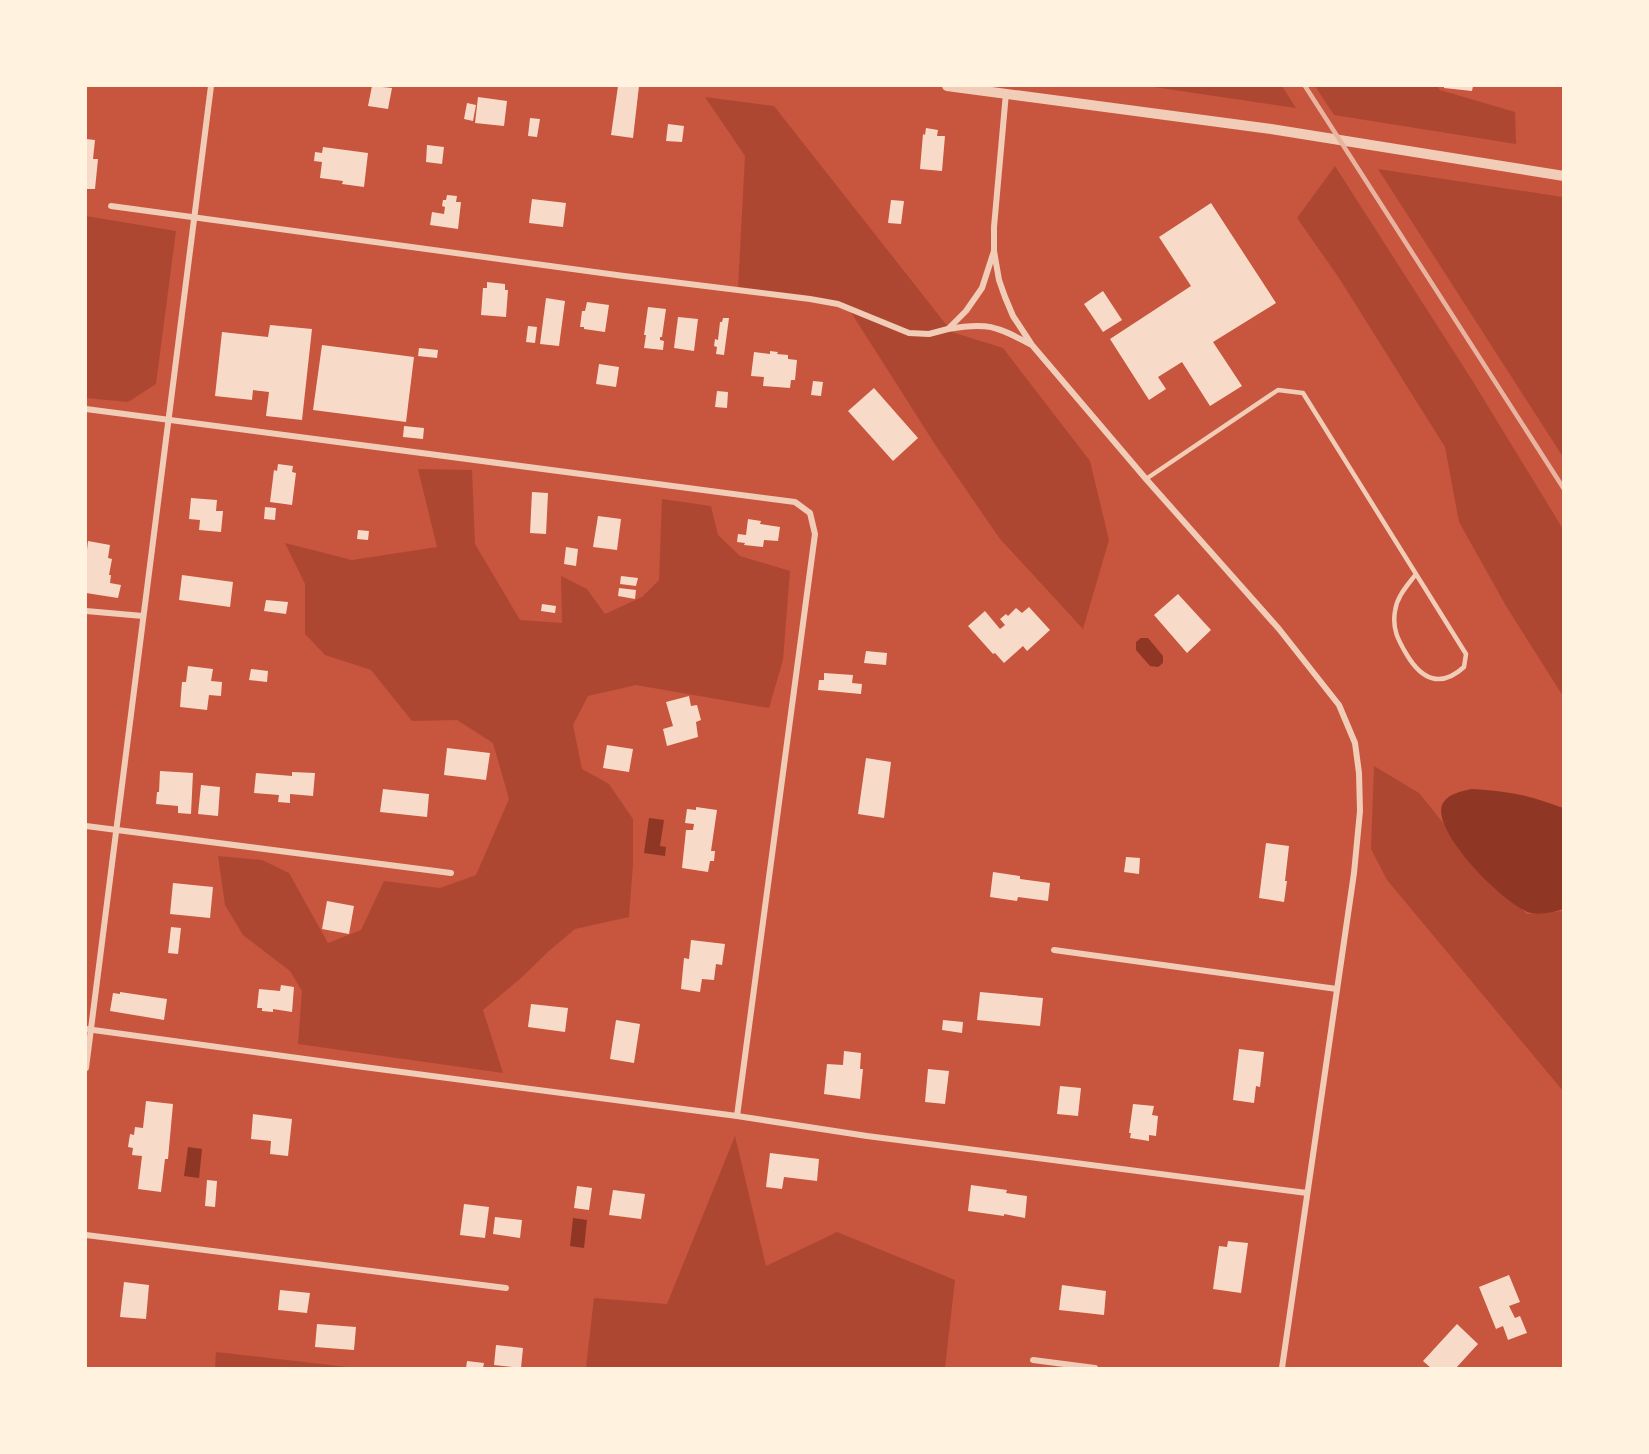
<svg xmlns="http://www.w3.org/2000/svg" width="1649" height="1454" viewBox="0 0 1649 1454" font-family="'Zilla Slab',serif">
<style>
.green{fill:#ae4732}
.water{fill:#8f3625}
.building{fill:#f7dbc8}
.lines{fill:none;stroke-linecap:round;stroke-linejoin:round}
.service{stroke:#f1ccb7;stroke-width:4.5}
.minor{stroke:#f1ccb7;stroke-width:6}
.tertiary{stroke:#f1ccb7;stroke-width:10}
.rail{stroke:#e9b49f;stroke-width:4.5}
</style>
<rect width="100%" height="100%" fill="#c8553d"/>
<!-- green -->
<g class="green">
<polygon points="1147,86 1282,86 1296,108"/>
<polygon points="1315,86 1437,86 1440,90 1515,112 1516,144 1334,115"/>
<polygon points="705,97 774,106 952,332 1003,348 1090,461 1109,540 1083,629 1000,539 936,446 845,303 738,288 745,156"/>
<polygon points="1335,166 1472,380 1563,529 1563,696 1506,606 1459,522 1445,447 1339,278 1297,218"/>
<polygon points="1378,169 1563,197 1563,457"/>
<polygon points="86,216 176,231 156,384 128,402 86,398"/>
<polygon points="418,469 472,470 475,544 520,620 562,623 561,576 587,589 605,614 642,597 659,580 662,499 711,506 718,535 740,556 790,571 783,660 769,708 636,685 588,696 573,725 582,769 609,784 633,819 633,864 629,917 575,929 550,950 521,978 483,1010 503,1073 298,1044 302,991 290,971 243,935 225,905 218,856 262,860 289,873 328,943 361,930 384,881 440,888 476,875 509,799 493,743 457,720 412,721 371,670 325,655 305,634 305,584 285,543 352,560 437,547"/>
<polygon points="1374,766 1419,793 1482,871 1527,914 1563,911 1563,1091 1387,880 1371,849"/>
<polygon points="735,1136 766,1266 837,1232 955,1280 945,1368 586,1368 594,1298 667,1304"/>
<polygon points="216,1352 356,1368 215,1368"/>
</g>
<!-- water -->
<g class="water">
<polygon points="1141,638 1148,638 1163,656 1163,663 1158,667 1150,666 1136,650 1136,642"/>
<path d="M1471,789C1507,791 1530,795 1563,808V909C1555,912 1540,915 1531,913C1506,907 1428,829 1443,803C1449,793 1461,792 1471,789Z"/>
<polygon points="649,818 664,820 660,846 666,847 665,856 644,853"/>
<polygon points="188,1147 202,1149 199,1178 184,1176"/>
<polygon points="573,1218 587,1220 584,1248 570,1246"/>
</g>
<!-- building -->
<g class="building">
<polygon points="372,86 392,88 388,109 368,106"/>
<polygon points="618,86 639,86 633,138 611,135"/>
<polygon points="1444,86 1473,86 1472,91 1444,88"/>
<polygon points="478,97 507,101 504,126 475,123"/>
<polygon points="467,103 476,105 473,121 464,119"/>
<polygon points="530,118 540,119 537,137 528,136"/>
<polygon points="668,124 684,126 682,142 666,141"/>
<polygon points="926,128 938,130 937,136 945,136 942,171 920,169 923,134 925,135"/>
<polygon points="86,139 95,140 93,159 98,159 95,189 86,189"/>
<polygon points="427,145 444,147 442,164 426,162"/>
<polygon points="323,147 368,153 364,187 342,184 343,181 320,178 322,162 314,161 315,152 322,153"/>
<polygon points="447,195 457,196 456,202 461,202 458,229 430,225 432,212 444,214 445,207 442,206 443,200 446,200"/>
<polygon points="532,199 566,203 563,227 529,223"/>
<polygon points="891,200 904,201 901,224 888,223"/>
<polygon points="1211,203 1276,303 1213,342 1242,386 1210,406 1182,362 1158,377 1166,389 1149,400 1110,339 1191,286 1159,237"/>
<polygon points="487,282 505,284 505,290 508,290 506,317 481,315 483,288 487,288"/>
<polygon points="1103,291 1122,320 1103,332 1084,304"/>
<polygon points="546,298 565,301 559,346 540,344"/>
<polygon points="587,302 609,305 605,332 584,329 584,327 580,327 582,311 585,311"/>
<polygon points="648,307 666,309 662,337 660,337 660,340 664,341 663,350 644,348 646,335 644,335"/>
<polygon points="678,317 698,319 694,351 674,348"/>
<polygon points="723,318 729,318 724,355 716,354 717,347 714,346 715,339 718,340 720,322 722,322"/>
<polygon points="270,325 312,329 302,420 266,416 269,392 253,390 252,400 215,396 222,332 268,337"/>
<polygon points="528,326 537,327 535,343 526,342"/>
<polygon points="322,345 414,357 406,422 313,410"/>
<polygon points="419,348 438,350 437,358 418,356"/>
<polygon points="770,351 778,352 777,354 788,355 788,359 797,360 795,380 791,380 790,388 763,386 764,377 751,376 754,352 770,354"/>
<polygon points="599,364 619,367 616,387 596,384"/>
<polygon points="813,381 823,382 821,396 811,395"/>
<polygon points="874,388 918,438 893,461 848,411"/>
<polygon points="717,391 728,392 727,408 715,407"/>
<polygon points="404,426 424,428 423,439 403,437"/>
<polygon points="278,464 293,466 292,472 296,473 292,505 270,502 274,470 277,471"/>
<polygon points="532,492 548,493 546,534 530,533"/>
<polygon points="191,498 217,500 216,511 223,511 221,532 199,530 200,520 189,519"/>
<polygon points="265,507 276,508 275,520 264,519"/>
<polygon points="598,516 621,519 617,550 593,547"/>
<polygon points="748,519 761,521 760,524 780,527 778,541 764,540 763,547 744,545 745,543 737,542 738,534 746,535"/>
<polygon points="358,530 369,531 368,540 357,539"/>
<polygon points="88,541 110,545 108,558 112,559 109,575 111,575 110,583 121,585 118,598 86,593 86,559"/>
<polygon points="566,547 578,549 576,566 564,564"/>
<polygon points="182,575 233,582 230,607 179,600"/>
<polygon points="621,576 638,578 636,586 620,584"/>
<polygon points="619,588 636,590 635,599 618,596"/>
<polygon points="1178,594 1211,630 1187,653 1154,615"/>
<polygon points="266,600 288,602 286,614 264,611"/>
<polygon points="542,604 556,606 555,613 541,611"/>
<polygon points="1029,607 1050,630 1027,651 1023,646 1004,663 995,653 993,654 968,626 985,611 1000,629 1005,625 1000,619 1006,614 1008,616 1016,608 1022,613"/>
<polygon points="866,651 887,653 886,665 864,663"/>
<polygon points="188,666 213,669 211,681 222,682 221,696 209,695 207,710 180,707 182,682 186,682"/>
<polygon points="251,669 268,671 267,682 249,680"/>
<polygon points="824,673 853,675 852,683 862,684 861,694 818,690 819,680 824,680"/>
<polygon points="689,696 691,706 697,705 701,720 696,722 698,737 667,746 663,729 673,726 666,702"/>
<polygon points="607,745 633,749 629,772 603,768"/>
<polygon points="447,748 490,753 486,780 444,775"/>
<polygon points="866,758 891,762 884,818 858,814"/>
<polygon points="160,771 193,773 191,814 178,813 178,806 156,804 157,792 159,792"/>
<polygon points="292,772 315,773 313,796 290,794 290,803 278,802 279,795 254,793 256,773 292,776"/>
<polygon points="201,785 220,787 218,816 198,814"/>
<polygon points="383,789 429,794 427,817 380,812"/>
<polygon points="696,807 717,810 711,851 715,851 714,861 710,861 708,872 682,868 686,830 693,830 694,824 685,823 687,809 696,810"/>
<polygon points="1266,843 1289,846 1285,881 1287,881 1284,902 1259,898"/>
<polygon points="1126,857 1140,858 1139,874 1124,872"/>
<polygon points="993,872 1020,876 1020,879 1050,883 1048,901 1018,897 1017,901 990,897"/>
<polygon points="173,883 213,887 210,918 170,914"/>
<polygon points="327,901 354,906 349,934 322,929"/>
<polygon points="171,927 181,928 178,954 168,953"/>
<polygon points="691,940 725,944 722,965 716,964 714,980 702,979 700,992 681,989 684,958 689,959"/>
<polygon points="281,985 294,987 292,1012 273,1009 273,1012 262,1011 262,1008 257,1008 259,989 280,991"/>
<polygon points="120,992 167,999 164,1020 110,1011 113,993 120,994"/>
<polygon points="980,992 1043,998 1040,1026 977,1020"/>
<polygon points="531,1004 568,1008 565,1032 528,1027"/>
<polygon points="616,1020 640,1024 634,1063 610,1059"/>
<polygon points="943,1020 963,1022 962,1033 942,1030"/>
<polygon points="1239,1049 1264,1052 1260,1087 1256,1086 1254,1103 1233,1100"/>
<polygon points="844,1051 861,1053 860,1069 863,1069 860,1099 824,1094 827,1064 843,1065"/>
<polygon points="928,1069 949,1071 945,1104 925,1102"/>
<polygon points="1060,1086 1081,1088 1078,1116 1057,1114"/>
<polygon points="146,1101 173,1104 168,1159 165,1159 161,1192 138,1189 142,1156 132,1155 133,1148 128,1147 130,1134 134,1135 135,1127 143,1128"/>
<polygon points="1133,1104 1154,1106 1152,1115 1158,1116 1156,1136 1149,1135 1149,1141 1130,1138 1131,1133 1129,1133"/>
<polygon points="253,1114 292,1119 288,1156 270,1154 271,1141 251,1139"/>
<polygon points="770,1153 819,1159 817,1181 784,1177 782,1189 766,1187"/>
<polygon points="207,1180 217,1181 215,1207 205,1206"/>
<polygon points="971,1185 1007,1190 1006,1193 1027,1196 1025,1218 1004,1214 1004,1216 968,1211"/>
<polygon points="577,1186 592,1188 589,1210 574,1208"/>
<polygon points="613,1190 645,1194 641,1219 609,1215"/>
<polygon points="464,1204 489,1207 485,1238 460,1235"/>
<polygon points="495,1217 522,1220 520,1238 493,1234"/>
<polygon points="1228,1241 1248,1243 1241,1293 1213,1289 1219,1246 1227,1247"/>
<polygon points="1509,1275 1520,1302 1509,1306 1515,1318 1520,1316 1527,1333 1508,1340 1503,1326 1496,1329 1479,1287"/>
<polygon points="124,1282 149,1285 146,1319 120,1317"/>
<polygon points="1062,1285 1106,1291 1104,1315 1059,1310"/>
<polygon points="280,1290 310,1293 307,1313 278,1310"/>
<polygon points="317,1324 356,1327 354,1350 315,1347"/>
<polygon points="1457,1324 1478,1344 1456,1368 1431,1368 1423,1361"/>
<polygon points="496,1345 523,1348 521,1368 494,1365"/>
<polygon points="467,1361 484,1363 483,1368 466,1368"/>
</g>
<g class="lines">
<!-- service -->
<path class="service" d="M1146,479L1278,390L1303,393L1466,654L1464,667C1441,688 1422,680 1407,655C1398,640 1392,629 1395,611C1397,596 1407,586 1416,574"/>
<!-- minor -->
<g class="minor">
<polyline points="1006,93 994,227 994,251 999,280 1005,297 1013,316 1032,345 1146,479 1279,629 1339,705 1355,743 1359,773 1360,811 1354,873 1282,1368"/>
<polyline points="111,206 624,276 810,299 838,304 909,333 929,334 948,329 966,311 982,288 994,251"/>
<path d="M948,329C987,322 996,326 1030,344"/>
<polyline points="86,409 795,502 810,513 815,534 737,1116"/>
<polyline points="86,611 143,616"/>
<polyline points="86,826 451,873"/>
<polyline points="1054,950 1337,989"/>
<polyline points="86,1029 356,1066 737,1116 867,1136 1307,1193"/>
<polyline points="86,1068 211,86"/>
<polyline points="86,1235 506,1288"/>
<polyline points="1033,1360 1095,1368"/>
</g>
<!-- tertiary -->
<polyline class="tertiary" points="947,86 1271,129 1564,176"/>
<!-- rail -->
<polyline class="rail" points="1305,86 1564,489"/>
</g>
<!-- border -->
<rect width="1649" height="1454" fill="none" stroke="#fff3e0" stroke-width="174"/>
</svg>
